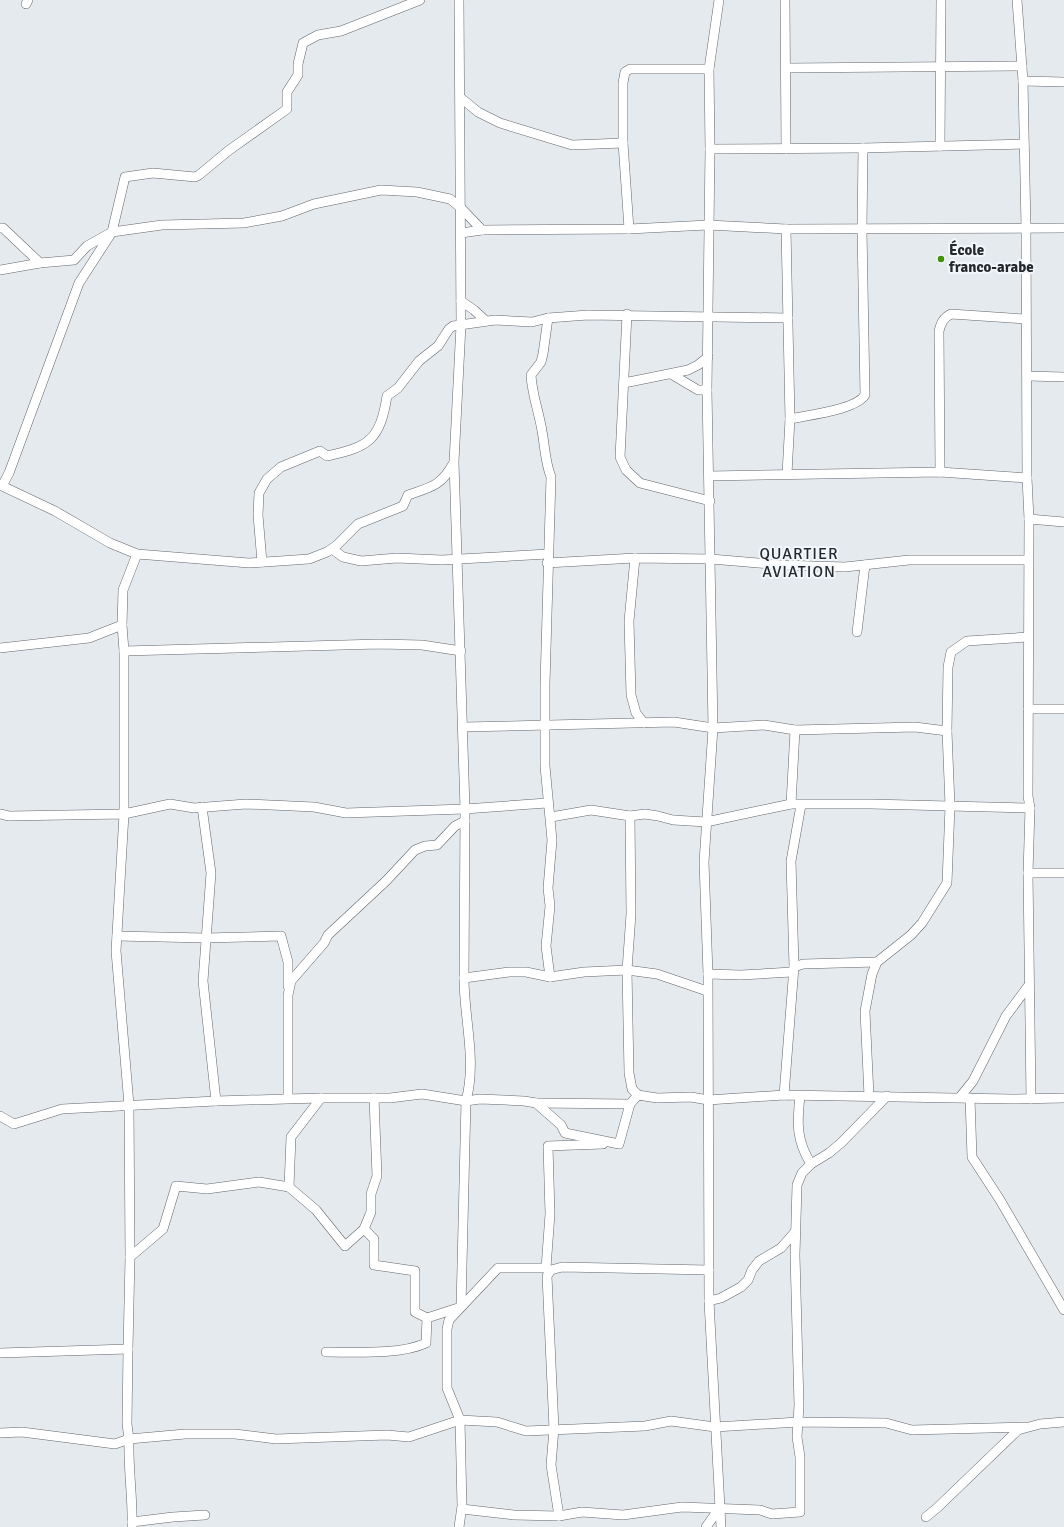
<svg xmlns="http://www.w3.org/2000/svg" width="1064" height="1527" viewBox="0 0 1064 1527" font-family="Signika,sans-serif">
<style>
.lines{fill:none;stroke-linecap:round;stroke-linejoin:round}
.street-casing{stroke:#62666b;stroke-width:10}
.street{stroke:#fff;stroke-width:9}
.poi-dot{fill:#3e9402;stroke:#f2f7fd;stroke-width:1.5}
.labels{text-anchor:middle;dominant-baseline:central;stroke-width:4;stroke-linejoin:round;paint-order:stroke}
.poi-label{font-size:15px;font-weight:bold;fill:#26282a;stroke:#f2f7fd;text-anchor:start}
.neighbourhood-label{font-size:16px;letter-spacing:1px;fill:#26282a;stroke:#f2f7fd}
</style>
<rect width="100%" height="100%" fill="#e5eaef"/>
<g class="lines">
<!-- street casing -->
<g class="street-casing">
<g id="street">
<polyline points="719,0 709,69 710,149 707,390 713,728 704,862 708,974 709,1301 721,1527"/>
<polyline points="785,0 786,149"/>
<polyline points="1017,0 1023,81 1026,228 1027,478 1029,519 1028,796 1030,808 1028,873 1031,1099"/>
<polyline points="26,4 28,0"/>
<polyline points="787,68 1022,66"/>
<polyline points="1023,81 1064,82"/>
<polyline points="461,98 478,112 500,123 572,145 623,143"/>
<polyline points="940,146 941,0"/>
<polyline points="710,149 863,148 1024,144"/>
<polyline points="0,228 3,228 40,263"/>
<polyline points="629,229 623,143 623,83 625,72 630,69 709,69"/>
<polyline points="786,229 790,419 787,474"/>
<polyline points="461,233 482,230"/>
<polyline points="0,270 40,263 74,260 87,246 112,232 125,177 153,173 195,177 199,175 228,151 287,109 287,92 298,75 298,64 303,43 318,35 341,31 420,0"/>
<polyline points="461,301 474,310 486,321"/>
<polyline points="627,314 620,457 626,470 640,483 710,501"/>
<path d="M548,318L543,354L541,362L531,375C532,395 539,412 542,431C545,447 545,462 551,477L545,684V766L552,840L548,888L550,906L546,946L550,977"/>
<polyline points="671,374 698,390 707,390"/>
<polyline points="1028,376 1064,377"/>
<polyline points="624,383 688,370 698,365 708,357"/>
<path d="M790,419C807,415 856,410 865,395L862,229L863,148"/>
<path d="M940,472L939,331C941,323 943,318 951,314L1025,319"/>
<polyline points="709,476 940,472 1027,478"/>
<path d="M0,485L55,511L110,543L137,554L249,563L309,559L327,552L337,545L358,524L403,506L408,495C431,487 441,486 453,464"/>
<polyline points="2,486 9,473 79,283 112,232 162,225 244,223 282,216 314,204 381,190 417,192 450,199 461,208 482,230 629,229 708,225 786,229 1064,228"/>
<polyline points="1029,519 1064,522"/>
<polyline points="332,549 343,557 361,561 397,558 442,560 548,554"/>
<polyline points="635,558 629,621 631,695 636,713 644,723"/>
<path d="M262,562L258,515L259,493L267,479L281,467L320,451L327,456C369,447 380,440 387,396L398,388L419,361L438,346L449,329L453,326L495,320L532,322L548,318L588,315L788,318"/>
<polyline points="547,563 635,558 711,559 782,565 845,567 909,560 1028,560"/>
<polyline points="122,625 124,651 124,814 170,804 194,808 246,804 314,807 346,813 465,809 454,462 461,325 459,0"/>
<polyline points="857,632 865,565"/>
<polyline points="0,648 89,638 122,625 123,590 137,554"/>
<polyline points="124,651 379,644 422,645 461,651"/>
<polyline points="1028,709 1064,709"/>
<polyline points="464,727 674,722 713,728 764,725 795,730 915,727 947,731 948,667 951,652 967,641 1028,637"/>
<polyline points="791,804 795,730"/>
<polyline points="202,807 211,873 203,981 216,1101"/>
<polyline points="0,814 9,816 124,814 116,951 129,1105 130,1257"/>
<polyline points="630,816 631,914 627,970 629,1073 632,1089 638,1095"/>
<polyline points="551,817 591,810 630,816 645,814 658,816 673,820 706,822 791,804 871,804 1030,808"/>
<polyline points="1028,873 1064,873"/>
<polyline points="117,936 205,938 281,936 288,962 288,986"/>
<polyline points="794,967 791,861 801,805"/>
<polyline points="708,974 741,975 792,972"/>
<polyline points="464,978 465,809 547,803"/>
<polyline points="784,1095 794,967 803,964 877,962"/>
<path d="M800,1096C797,1123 796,1140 811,1164"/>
<polyline points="869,1096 865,1011 872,974 877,962 911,935 922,923 947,883 950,806 947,731"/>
<polyline points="960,1097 973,1081 1006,1016 1029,985"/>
<polyline points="288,1098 288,995 291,981 324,943 328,935 386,881 415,850 425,846 437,845 455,826 465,821"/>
<polyline points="970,1098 972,1157 1000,1200 1064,1310"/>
<polyline points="536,1103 630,1104 638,1095 657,1098 691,1097 708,1100 784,1095 1012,1099 1064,1098"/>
<polyline points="0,1116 14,1124 62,1109 216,1101 321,1098"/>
<polyline points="289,1187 316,1210 345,1246 364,1229 374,1239 374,1265 415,1271 415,1312 427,1318"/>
<polyline points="364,1229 371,1212 371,1194 377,1176 374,1098"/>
<polyline points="709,1301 721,1298 741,1287 748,1280 752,1270 759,1261 781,1248 795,1232"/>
<path d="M326,1352C354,1352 401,1355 426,1343L427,1318L461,1307L466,1101C477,1060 464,1019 464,978L509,972H526L550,977L584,972L627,970L657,974L707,991"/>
<polyline points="0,1353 128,1349 130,1257 163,1229 176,1186 207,1189 259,1182 289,1187 291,1137 321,1098 390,1098 422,1094 466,1101 480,1099 524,1101 536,1103 561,1125 565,1133 619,1144 630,1104"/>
<polyline points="0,1433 22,1432 115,1444 129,1439 127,1424 128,1349"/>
<polyline points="462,1509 514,1515 559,1516 582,1512 623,1515 682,1507 760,1510 772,1514 800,1512 800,1457 797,1437 799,1405 795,1255 797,1185 802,1173 811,1164 829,1153 841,1143 887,1096"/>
<polyline points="559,1516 551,1465 554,1429 547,1276 551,1270 562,1267 709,1270"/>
<polyline points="926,1517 937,1508 1018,1430 1040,1424 1064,1422"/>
<polyline points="132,1522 173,1517 205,1515"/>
<path d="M132,1527C133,1498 128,1469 129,1439L185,1434H235L276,1439L387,1435L409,1437L460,1420L497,1422L526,1431L645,1426L671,1421L715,1427L798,1422L886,1423L912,1430L1026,1427"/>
<polyline points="459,1527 462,1506 460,1420 447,1388 447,1329 449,1320 498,1268 546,1268 550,1214 548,1146 603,1144"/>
<polyline points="706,1527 719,1509"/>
</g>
</g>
<!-- street -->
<use href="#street" class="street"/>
</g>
<!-- markers -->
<circle class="poi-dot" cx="941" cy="259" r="4"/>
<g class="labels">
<!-- poi labels -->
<g class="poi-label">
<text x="949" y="250">École<tspan x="949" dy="17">franco-arabe</tspan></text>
</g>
<!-- neighbourhood labels -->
<g class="neighbourhood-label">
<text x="799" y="554">QUARTIER<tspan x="799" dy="18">AVIATION</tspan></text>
</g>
</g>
</svg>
